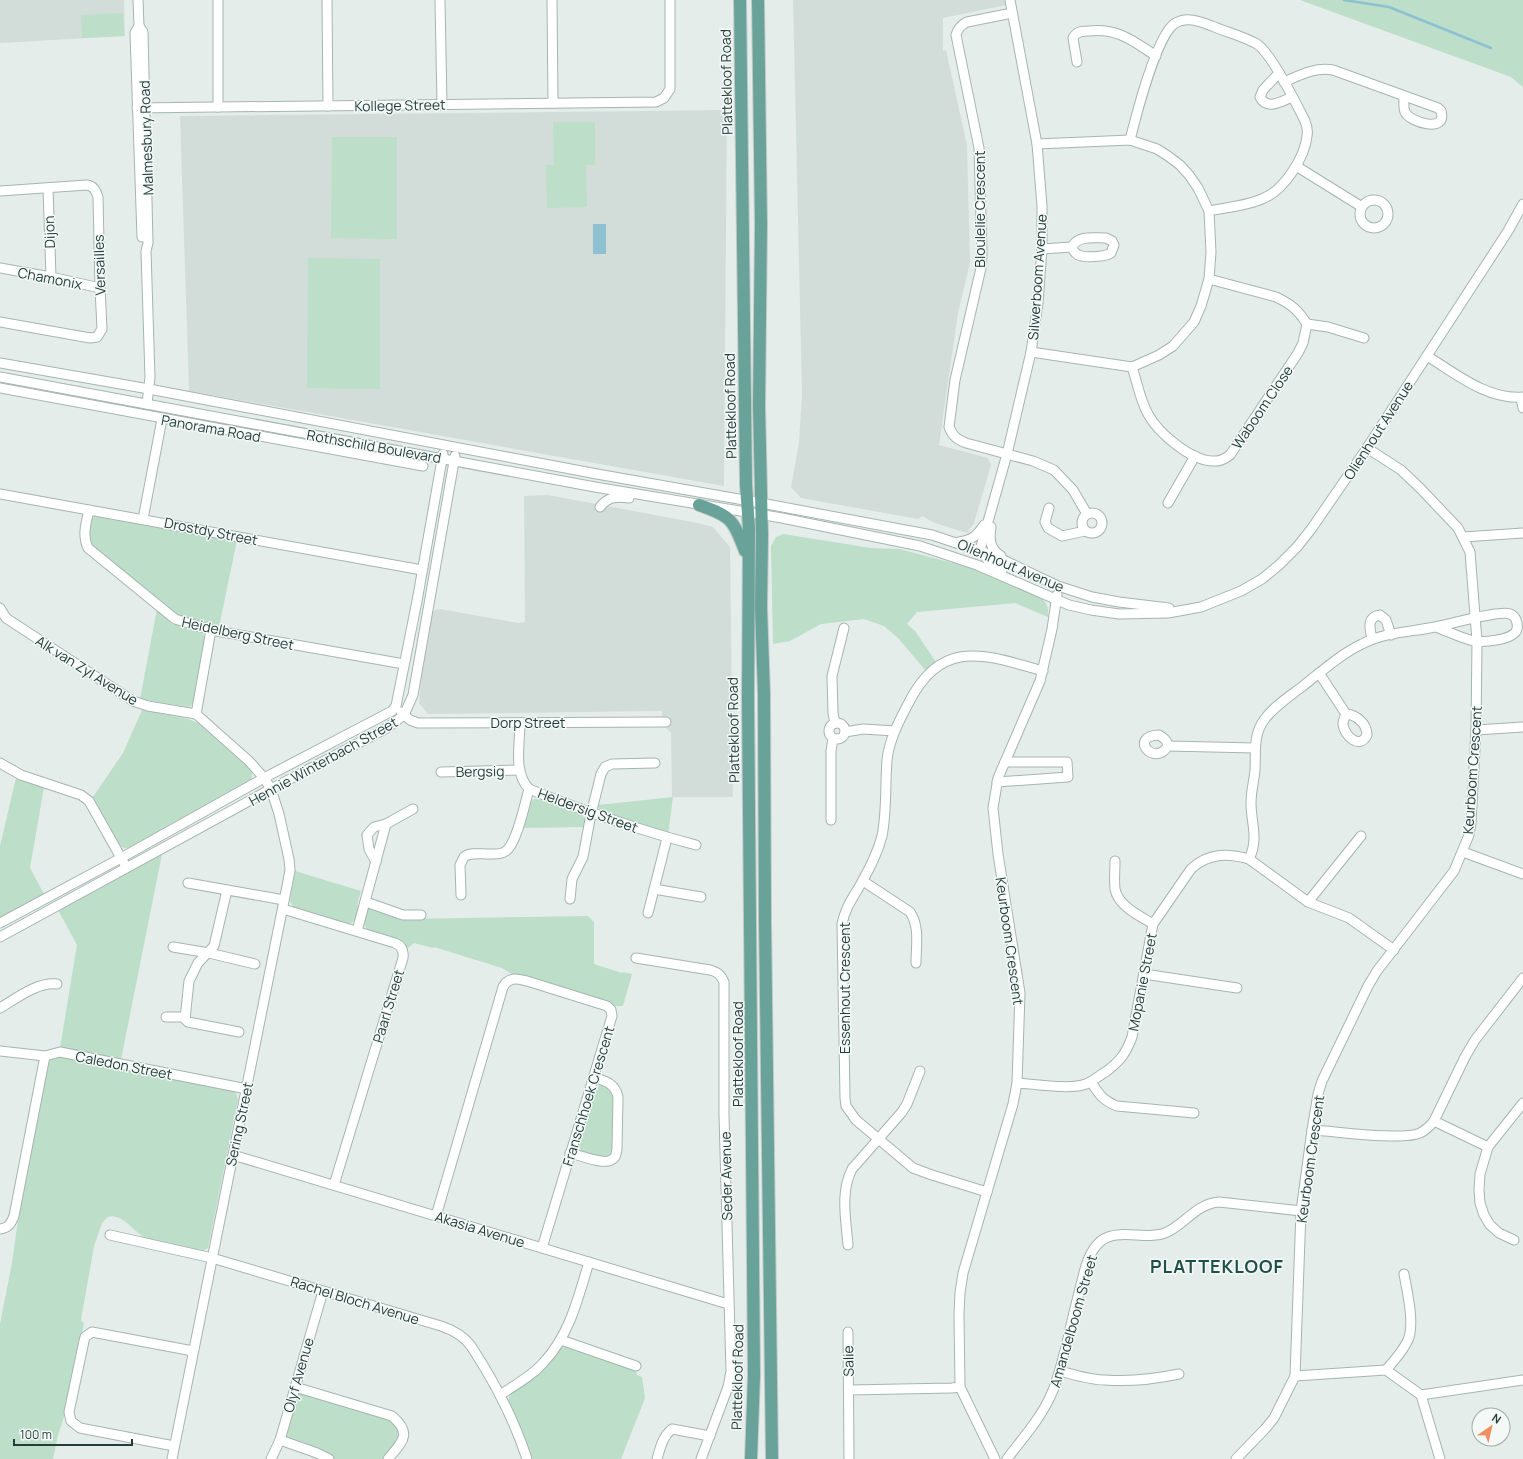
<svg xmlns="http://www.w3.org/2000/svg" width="1523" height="1459" viewBox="0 0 1523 1459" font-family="Manrope,sans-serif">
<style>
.built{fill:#d2ddd9}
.green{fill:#bddec9}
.water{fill:#8dc1d1}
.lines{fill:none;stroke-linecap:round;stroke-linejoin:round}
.stream{stroke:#8dc1d1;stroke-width:2.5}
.minor-casing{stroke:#a6b5b1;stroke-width:11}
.major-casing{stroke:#c1c9c8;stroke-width:14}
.minor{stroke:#fff;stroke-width:9}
.major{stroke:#69a298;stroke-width:12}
.labels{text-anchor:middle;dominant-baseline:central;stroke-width:3;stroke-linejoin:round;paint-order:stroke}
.street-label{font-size:14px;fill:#233e39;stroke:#f4f9f7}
.district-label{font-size:18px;font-weight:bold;letter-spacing:1px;fill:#1f5048;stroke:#f4f9f7}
</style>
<rect width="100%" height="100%" fill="#e4edea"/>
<!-- built -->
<g class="built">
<polygon points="0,0 124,0 125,36 0,43"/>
<polygon points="793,0 1007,0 1007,5 943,18 943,51 946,50 967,145 970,263 958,313 939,445 988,458 991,465 974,523 967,533 935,523 922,516 918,519 801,498 791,487 799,442 802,394"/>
<polygon points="727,110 724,486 189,391 180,116"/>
<polygon points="548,495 698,523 713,527 730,547 733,797 672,797 671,733 663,725 662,711 428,714 419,703 425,646 432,612 435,610 440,609 518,623 525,622 524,496"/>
</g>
<!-- green -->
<g class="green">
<polygon points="1300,0 1523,0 1523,87 1511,77"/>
<polygon points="123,13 124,36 82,38 81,15"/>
<polygon points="553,122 595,122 595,165 586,165 587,207 547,208 546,165 554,165"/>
<polygon points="332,137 397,137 397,239 331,238"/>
<polygon points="308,258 380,259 380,389 307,388"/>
<polygon points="96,515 237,540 219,627 177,616 91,546 87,539 91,520"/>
<path d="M783,534L871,548L899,549L926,556L975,569L1040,597C1047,602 1049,609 1048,617L1015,603L917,612L907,624L915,631L936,662L926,671L898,638L884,626L864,619L821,624L790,641L773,644L771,546L776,537Z"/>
<polygon points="157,609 172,624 201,632 206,638 194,703 189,707 140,699"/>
<path d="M142,710L188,719L198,723L250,769C254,775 252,781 246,784L129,848H124L119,845L93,797L123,753Z"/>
<polygon points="16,778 44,787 30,868 44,894 0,918 0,846"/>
<polygon points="673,797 668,835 600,812 598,805"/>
<polygon points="536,798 541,798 580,813 585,819 585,827 522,828 530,802"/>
<polygon points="162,854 121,1060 60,1048 77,945 57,908"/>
<path d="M295,871L361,891L357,905L360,906C357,914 357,923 347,924L294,908L290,901Z"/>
<path d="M368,908L404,919L588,916L594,922V964L622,973L623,972L632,974L623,1006H612L514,975L502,968L434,947L433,948L414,943L408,948L402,941L370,932C361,926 365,917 368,908Z"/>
<path d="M57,1056L231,1090L236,1093L238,1099L208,1248L203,1251C188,1248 162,1246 148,1240C138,1235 126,1219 116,1217C110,1215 106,1218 102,1223L94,1246L81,1320L84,1323L66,1410L58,1435L53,1459H0V1324L12,1263L18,1220L48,1063L51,1059Z"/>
<path d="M601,1085L610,1088L614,1096L615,1148L612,1154L606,1158C596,1156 583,1156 578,1146L594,1091L596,1087Z"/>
<polygon points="566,1347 636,1371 637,1375 642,1377 645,1398 621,1459 532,1459 509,1404 509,1397 513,1392 560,1348"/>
<polygon points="295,1387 392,1416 405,1433 388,1459 329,1459 280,1440"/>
</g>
<!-- water -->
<rect class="water" x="593" y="224" width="13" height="30"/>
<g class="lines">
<!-- stream -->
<polyline class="stream" points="1344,0 1389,7 1491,48"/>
<!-- minor casing -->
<g class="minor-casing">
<g id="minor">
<polyline points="138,0 139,26 135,33 142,237"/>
<polyline points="218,0 218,107"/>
<polyline points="327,0 328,106"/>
<polyline points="440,0 442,105"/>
<polyline points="552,0 553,103"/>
<path d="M1012,13L967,22C961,25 958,28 956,35L979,148L982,254L981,268L955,380L949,427C953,437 957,439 966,443L1033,461L1054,470L1073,490L1087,514"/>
<polyline points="139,26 143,32 148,243 146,251 150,377 147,404"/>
<path d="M1077,62L1073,38C1077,31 1082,31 1089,31C1118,28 1133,41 1156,56"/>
<path d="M1279,73L1263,90L1260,97C1267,111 1282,101 1292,97"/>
<path d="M1284,82C1300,75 1315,67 1333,70L1438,108L1441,111C1448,134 1409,122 1405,112C1403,107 1404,101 1404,96"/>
<polyline points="137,108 656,102 664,98 670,89 670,0"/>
<path d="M1130,140C1136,116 1156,38 1174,24C1186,16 1199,21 1212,26C1226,32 1243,36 1257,44C1272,54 1296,103 1305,121C1307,126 1308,131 1307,136C1305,157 1284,190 1264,198C1248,206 1227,207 1209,211"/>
<polyline points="1296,166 1362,207"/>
<polyline points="48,188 51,277"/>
<path d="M0,191L87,185C94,186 96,191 98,197L100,288L102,329L97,337L90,338L0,322"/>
<circle cx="1374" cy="214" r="14"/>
<path d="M1106,238L1112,241L1114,245L1111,253C1105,257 1085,258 1078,255C1075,253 1073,251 1072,247C1078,235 1094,238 1106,238Z"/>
<polyline points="1042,249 1072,247"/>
<polyline points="0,268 51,277 100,288"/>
<polyline points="1307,324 1328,327 1364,338"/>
<polyline points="1031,352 1132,367 1159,355 1173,346 1194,322 1201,306 1209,279 1211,252 1209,211 1198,188 1189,175 1180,165 1168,156 1157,149 1130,140 1037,144"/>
<path d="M1427,356C1455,373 1487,400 1523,397"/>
<polyline points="0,363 149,389 597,474 761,503 932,535 995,556 1058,586 1092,597 1119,602 1169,608"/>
<path d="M1132,367C1137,382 1140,400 1148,414C1158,433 1193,463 1216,461C1222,461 1226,458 1230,455L1298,353L1303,343L1307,324C1298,310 1291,304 1276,297L1209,279"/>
<polyline points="0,377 595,487 782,518 920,546 977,565 1069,605 1091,610 1119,614 1168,613 1201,607 1241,591 1262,579 1279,565 1297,547 1312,528 1367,448 1508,231 1523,204"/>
<polyline points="0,388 423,466"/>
<polyline points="1521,398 1523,408"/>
<polyline points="0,494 422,570"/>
<polyline points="1168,503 1195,456"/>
<path d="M600,507C608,497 616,496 629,498"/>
<polyline points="1049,508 1045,522 1048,528 1062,536 1085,531"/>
<path d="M89,510C86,523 82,536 88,548L175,619L211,630L404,664"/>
<circle cx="1092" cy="523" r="10"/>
<polyline points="143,519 162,419"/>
<path d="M991,527C989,540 990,549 1001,556"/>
<polyline points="1463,537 1523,533"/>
<path d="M959,542C972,540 977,536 984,525"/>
<polyline points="980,550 1007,454 1031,352 1038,303 1042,249 1042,206 1037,144 1010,0"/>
<polyline points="980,550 990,563 1002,571"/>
<polyline points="0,608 6,618 12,622 133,701 148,706 196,714 249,761 264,778 271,789 279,814 289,859 290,870 288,881 172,1459"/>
<path d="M1372,639C1370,629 1366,617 1380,615L1386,620L1391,635"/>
<polyline points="1319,673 1346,714"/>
<polyline points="401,712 410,720 418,723 666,722"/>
<polyline points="196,714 211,630"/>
<path d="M1346,714C1357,715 1367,724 1367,735C1360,750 1344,736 1343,724C1343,720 1345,717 1346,714Z"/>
<path d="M520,723C520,744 513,772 529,789C584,811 639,830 696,845"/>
<polyline points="835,723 833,713 832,676 844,628"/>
<circle cx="837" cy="731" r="8"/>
<polyline points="1476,730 1523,727"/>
<polyline points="845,732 863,729 895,731"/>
<path d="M1159,735C1164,738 1167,740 1168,746C1154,768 1128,736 1159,735Z"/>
<polyline points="1168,746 1255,748"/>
<polyline points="0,763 21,775 81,795 89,801 124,863"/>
<polyline points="441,772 519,770"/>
<polyline points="997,782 1068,777 1067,762 1005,762"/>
<polyline points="831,820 831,751 833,738"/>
<polyline points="1463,852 1523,874"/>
<path d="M1249,859C1259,839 1251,823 1251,803C1251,792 1254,780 1255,770C1256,752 1253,735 1264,720C1274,706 1290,696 1303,686C1322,671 1341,654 1362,644C1384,632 1411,632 1435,627C1455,623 1474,617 1495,614C1499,614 1505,612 1510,614C1516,616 1518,623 1517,629C1514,641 1480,643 1470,640C1459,637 1447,631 1436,627"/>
<path d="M1115,861C1115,870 1114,880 1115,889C1118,906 1140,916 1153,924"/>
<polyline points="376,862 369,849 367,835 374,827 386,824"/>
<path d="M863,881L910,912C920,927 916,946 916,963"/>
<polyline points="188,883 284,900"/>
<polyline points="654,889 701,897"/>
<polyline points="227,890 214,946 198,963 189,981 185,1019 188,1022 239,1032"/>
<path d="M461,895L460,865L464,857C470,852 480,854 488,854C494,854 501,855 506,851C517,843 525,803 529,789"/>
<polyline points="570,899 572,879 583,857 591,814 601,774 605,767 612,764 655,763"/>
<polyline points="366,902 403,915 421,915"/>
<polyline points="1308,902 1361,836"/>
<path d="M283,909L395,943C402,946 404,951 403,958L334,1185"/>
<polyline points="648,913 667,838"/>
<polyline points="0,923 121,858 264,778 392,711 396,706 417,601 443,454"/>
<polyline points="357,931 386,824 413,809"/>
<polyline points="0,937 271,789 387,728 404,715 413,695 455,456"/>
<polyline points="173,947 209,953 255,964"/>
<path d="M636,958L710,970C718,972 721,975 724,982V1115L731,1371L728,1387L701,1459"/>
<polyline points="1144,974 1237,988"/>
<path d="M0,1008C17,998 37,982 57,984"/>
<polyline points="166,1017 185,1017"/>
<polyline points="0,1051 45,1056 60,1052 247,1089"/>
<path d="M1091,1082C1099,1094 1102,1100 1117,1106L1194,1113"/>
<path d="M1017,1083C1035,1084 1070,1090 1086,1084C1093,1081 1100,1075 1107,1071C1121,1060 1126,1053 1132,1037L1153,924L1191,869C1208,853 1227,853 1249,859L1308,902L1349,918L1394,950"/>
<polyline points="1434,1121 1488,1147"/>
<path d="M1312,1130C1335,1131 1402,1141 1420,1133C1426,1130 1430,1126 1434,1121L1465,1057L1475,1040L1523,978"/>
<path d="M570,1153C579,1155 604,1165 611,1160C616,1158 616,1154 617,1149L618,1097C615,1083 605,1081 593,1077"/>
<polyline points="233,1155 728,1304"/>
<path d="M987,1192L932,1175L913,1168L856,1120L846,1106L845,1098L842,924C845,907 855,895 863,880C871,866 878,851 882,836C887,811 885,785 887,760C889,741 898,723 907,706C941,637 983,654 1043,671"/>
<path d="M436,1216L503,987C509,976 518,979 527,981L607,1006L611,1010L612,1016L542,1248"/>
<path d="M0,1229C8,1228 11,1224 14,1216L45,1056"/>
<path d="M110,1235L212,1258L441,1326C453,1330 463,1335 471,1346C494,1381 514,1419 527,1459"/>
<polyline points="1514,1240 1499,1233 1490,1225 1484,1215 1480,1203 1479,1190 1480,1174 1488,1147 1523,1103"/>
<path d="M848,1245C846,1220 840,1192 852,1169L902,1112L907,1104L920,1071"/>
<polyline points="848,1332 849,1459"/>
<polyline points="561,1340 636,1366"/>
<path d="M1386,1370C1394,1361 1403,1351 1408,1340C1415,1324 1407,1291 1404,1274"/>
<path d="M1060,1371C1075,1375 1090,1380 1105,1380C1130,1382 1155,1379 1179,1374"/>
<polyline points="1295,1376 1386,1370 1421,1395 1440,1459"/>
<path d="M295,1387L392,1416C413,1434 402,1442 388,1459"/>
<polyline points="849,1390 952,1388 960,1387"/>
<path d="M500,1395C515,1385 532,1376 544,1362C570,1334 578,1298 589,1262"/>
<polyline points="1421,1395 1523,1380"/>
<polyline points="280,1440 317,1453 329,1459"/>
<polyline points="174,1446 80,1428 71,1421 69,1412 84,1341 85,1337 92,1332 193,1351"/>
<polyline points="271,1459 280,1440 323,1291"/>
<path d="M657,1459C660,1448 663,1436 672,1429L710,1436"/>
<polyline points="995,1459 960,1387 959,1314 960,1293 963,1273 1013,1104 1017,1083 1020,993 998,854 993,808 998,778 1040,681 1052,629 1057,595"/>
<path d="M1007,1459C1022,1439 1040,1419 1050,1397C1058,1381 1061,1364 1066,1347C1071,1324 1077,1300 1083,1277C1086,1263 1092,1243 1108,1237C1126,1230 1147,1240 1165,1233C1185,1225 1195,1204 1219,1202L1301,1211"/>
<polyline points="1236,1459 1265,1429 1274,1418 1295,1376 1301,1211 1312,1130 1318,1094 1322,1081 1368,986 1377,971 1454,871 1469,835 1471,823 1476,730 1477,641 1470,552 1458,528 1420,488 1401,470 1367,448"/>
</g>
</g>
<!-- major casing -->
<g class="major-casing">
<g id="major">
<polyline points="740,0 746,484 749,529 748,697 754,1375 751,1459"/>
<polyline points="758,0 761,224 759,406 762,535 761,608 764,694 765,921 772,1459"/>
<path d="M699,505C731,516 733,519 745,551"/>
</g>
</g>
<!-- minor -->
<use href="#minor" class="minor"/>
<!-- major -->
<use href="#major" class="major"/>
</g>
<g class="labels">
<!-- street labels -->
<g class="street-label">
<text transform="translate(726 82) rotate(-91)">Plattekloof Road</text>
<text transform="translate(400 105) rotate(-1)">Kollege Street</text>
<text transform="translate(146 138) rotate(-92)">Malmesbury Road</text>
<text transform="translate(979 209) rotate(-90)">Bloulelie Crescent</text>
<text transform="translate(49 232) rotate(-92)">Dijon</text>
<text transform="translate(99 265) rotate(-92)">Versailles</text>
<text transform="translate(1037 277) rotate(-86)">Silwerboom Avenue</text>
<text transform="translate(50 278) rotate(11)">Chamonix</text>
<text transform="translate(730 406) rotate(-91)">Plattekloof Road</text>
<text transform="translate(1262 407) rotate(-56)">Waboom Close</text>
<text transform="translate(211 428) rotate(10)">Panorama Road</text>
<text transform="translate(1378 430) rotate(-57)">Olienhout Avenue</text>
<text transform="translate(374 446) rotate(10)">Rothschild Boulevard</text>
<text transform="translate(211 531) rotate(11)">Drostdy Street</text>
<text transform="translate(1011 565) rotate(23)">Olienhout Avenue</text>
<text transform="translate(238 633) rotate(12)">Heidelberg Street</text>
<text transform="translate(87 670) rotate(32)">Alk van Zyl Avenue</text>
<text x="528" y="722">Dorp Street</text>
<text transform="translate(733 730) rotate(-91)">Plattekloof Road</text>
<text transform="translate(323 761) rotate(-29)">Hennie Winterbach Street</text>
<text transform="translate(1472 770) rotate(-86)">Keurboom Crescent</text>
<text transform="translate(480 771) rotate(-1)">Bergsig</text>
<text transform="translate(588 810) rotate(20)">Heldersig Street</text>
<text transform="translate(1010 941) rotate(82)">Keurboom Crescent</text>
<text transform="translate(1142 982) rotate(-79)">Mopanie Street</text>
<text transform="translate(844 988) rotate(-90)">Essenhout Crescent</text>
<text transform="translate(388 1006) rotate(-73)">Paarl Street</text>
<text transform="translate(737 1054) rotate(-90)">Plattekloof Road</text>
<text transform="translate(124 1065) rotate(11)">Caledon Street</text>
<text transform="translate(588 1096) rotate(-73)">Franschhoek Crescent</text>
<text transform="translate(239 1124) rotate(-78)">Sering Street</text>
<text transform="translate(1310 1159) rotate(-82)">Keurboom Crescent</text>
<text transform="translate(726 1176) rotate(-91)">Seder Avenue</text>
<text transform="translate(480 1229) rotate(17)">Akasia Avenue</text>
<text transform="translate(355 1300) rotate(17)">Rachel Bloch Avenue</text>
<text transform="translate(1073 1321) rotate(-74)">Amandelboom Street</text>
<text transform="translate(848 1361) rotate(-91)">Salie</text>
<text transform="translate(298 1375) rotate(-74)">Olyf Avenue</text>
<text transform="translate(737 1377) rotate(-89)">Plattekloof Road</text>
</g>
<!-- district labels -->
<g class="district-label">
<text x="1217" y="1266">PLATTEKLOOF</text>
</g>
</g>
<!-- north arrow -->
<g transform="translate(1491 1427) rotate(34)"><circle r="19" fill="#f4f9f7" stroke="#a0aeab"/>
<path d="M0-3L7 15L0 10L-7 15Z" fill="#ef8f5f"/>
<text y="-6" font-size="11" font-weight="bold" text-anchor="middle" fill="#233e39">N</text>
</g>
<!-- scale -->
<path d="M14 1439v6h118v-6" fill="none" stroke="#233e39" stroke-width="2"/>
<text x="20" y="1439" font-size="12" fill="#233e39" stroke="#f4f9f7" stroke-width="3" paint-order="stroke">100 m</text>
</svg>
